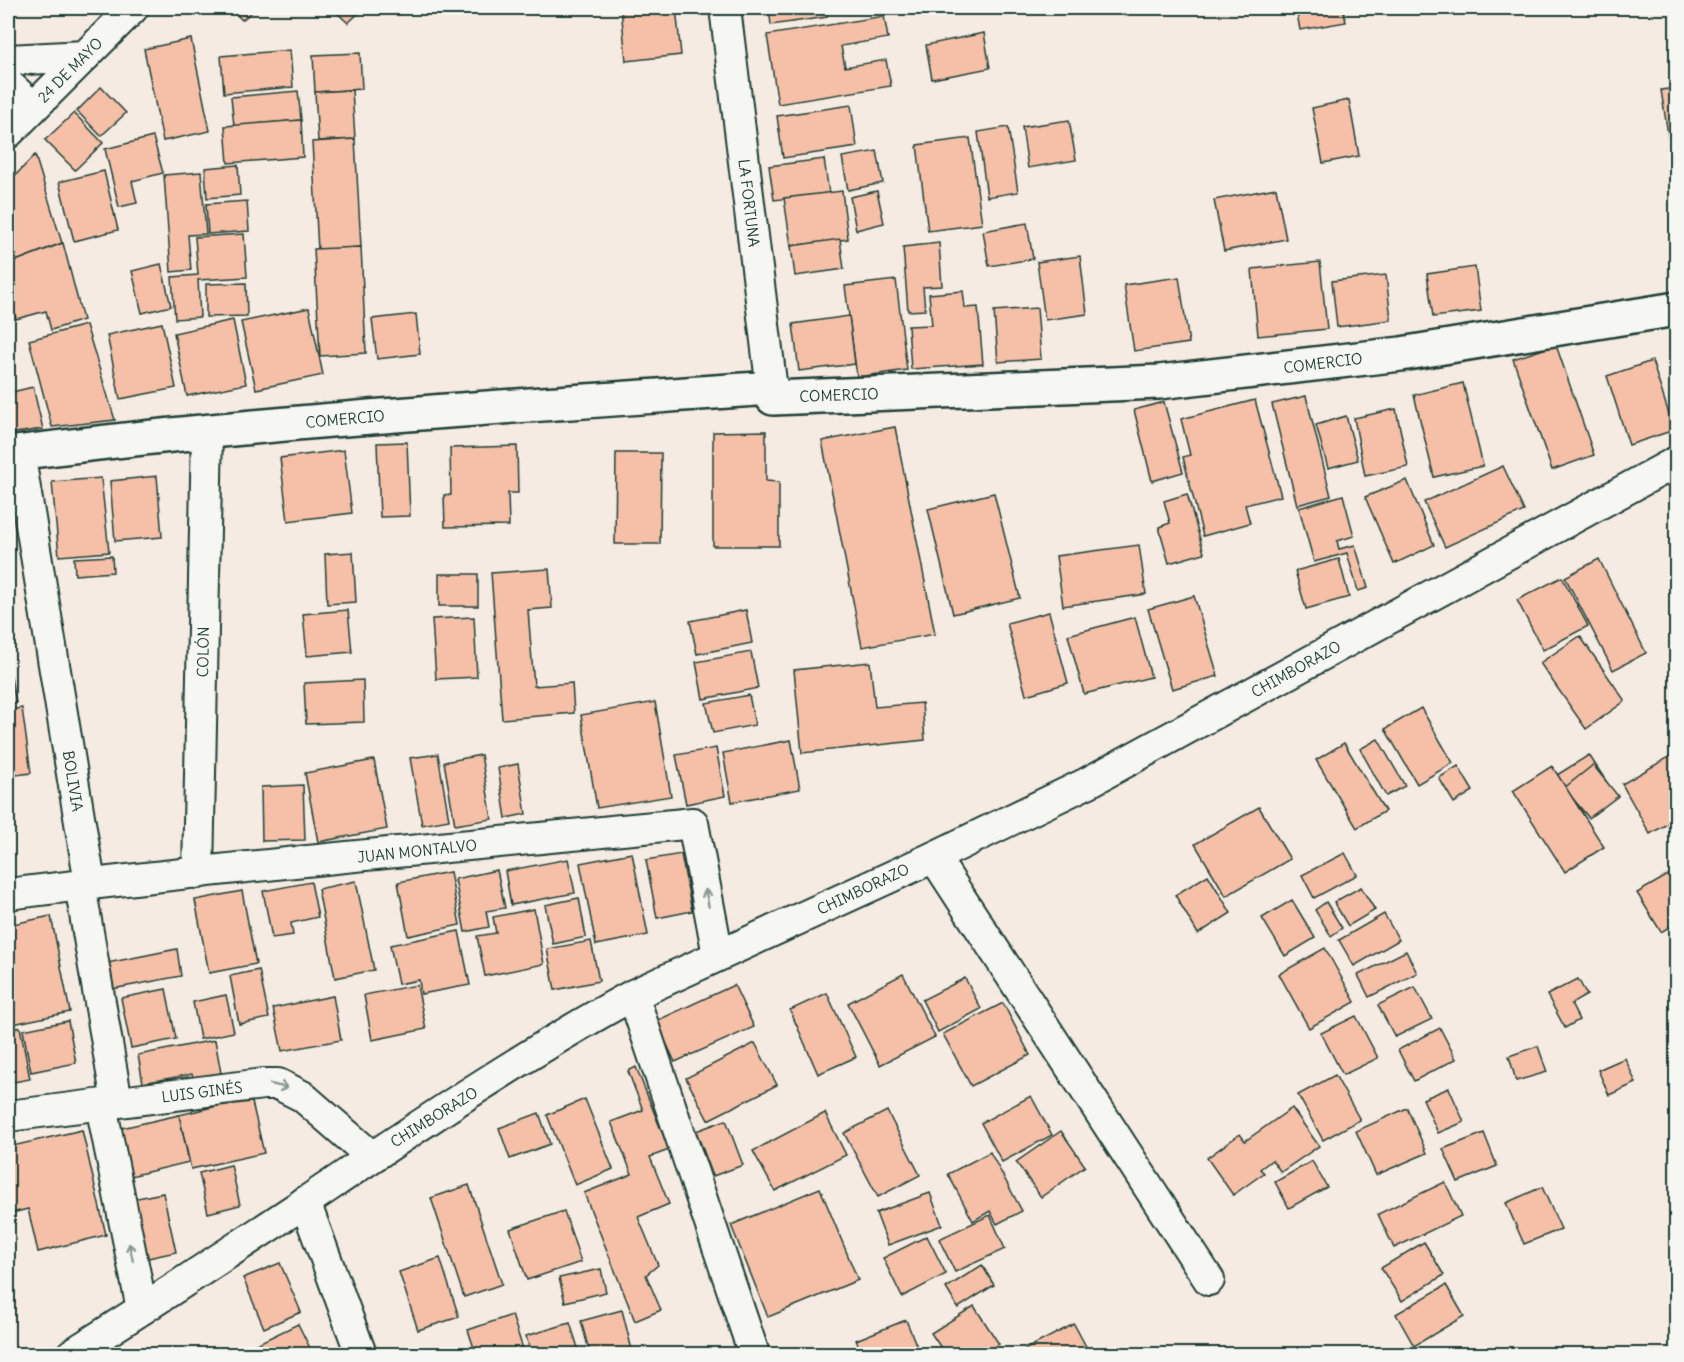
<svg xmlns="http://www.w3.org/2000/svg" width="1684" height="1362" viewBox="0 0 1684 1362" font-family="Delius,sans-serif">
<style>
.building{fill:#f6c0a8;stroke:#1f3d34;stroke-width:1.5}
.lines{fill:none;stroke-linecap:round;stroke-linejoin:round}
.street-casing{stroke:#1f3d34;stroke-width:34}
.secondary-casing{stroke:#1f3d34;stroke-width:38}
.street{stroke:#f6f6f2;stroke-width:30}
.secondary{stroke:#f6f6f2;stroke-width:33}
.oneway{stroke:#8a9a93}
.labels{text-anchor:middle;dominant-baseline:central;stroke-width:4.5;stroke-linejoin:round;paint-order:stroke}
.street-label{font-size:15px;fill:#1f3d34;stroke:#f6f6f2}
</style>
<rect width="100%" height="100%" fill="#f6ebe3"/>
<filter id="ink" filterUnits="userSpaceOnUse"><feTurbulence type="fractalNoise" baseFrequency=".0167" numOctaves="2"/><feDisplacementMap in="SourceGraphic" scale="12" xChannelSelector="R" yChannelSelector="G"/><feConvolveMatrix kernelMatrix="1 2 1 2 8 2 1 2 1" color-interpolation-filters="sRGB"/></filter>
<g filter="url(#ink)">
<!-- building -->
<g class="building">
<polygon points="230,8 257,8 242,20"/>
<polygon points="332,8 364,8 348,23"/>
<polygon points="621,8 676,8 681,55 626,61"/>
<polygon points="769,8 826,8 827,17 771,25"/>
<polygon points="1296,8 1343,8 1346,22 1300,30"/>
<polygon points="884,16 888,38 841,46 845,67 886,60 891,86 778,104 767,35"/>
<polygon points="984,33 990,68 932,79 926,45"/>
<polygon points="191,39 210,131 163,141 144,49"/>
<polygon points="290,50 293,87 224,93 221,56"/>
<polygon points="360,53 362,89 315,92 313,55"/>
<polygon points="101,87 126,113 101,136 77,111"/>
<polygon points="1676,88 1676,179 1675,179 1661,90"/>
<polygon points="352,90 355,139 318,141 315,92"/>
<polygon points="298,91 301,120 234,126 231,97"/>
<polygon points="1349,100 1359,156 1323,163 1312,108"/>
<polygon points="851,105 857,147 783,158 777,116"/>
<polygon points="74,113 103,143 75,170 45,140"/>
<polygon points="301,120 303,157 228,163 225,126"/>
<polygon points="1069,120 1076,160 1028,168 1022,127"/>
<polygon points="1008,127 1018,192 987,197 978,132"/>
<polygon points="153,137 163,173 132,181 137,203 119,207 105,149"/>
<polygon points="970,138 982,224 928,231 917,145"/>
<polygon points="355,139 361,247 318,250 312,142"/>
<polygon points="877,151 883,183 848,190 842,157"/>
<polygon points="35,155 62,243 8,264 8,183"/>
<polygon points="824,159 829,193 774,200 769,166"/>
<polygon points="238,165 240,195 207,198 205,168"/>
<polygon points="104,171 118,230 74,241 59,182"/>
<polygon points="201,172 206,234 188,235 191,270 171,272 164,175"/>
<polygon points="1276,188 1286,239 1224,251 1214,200"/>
<polygon points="842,191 848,239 791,246 784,198"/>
<polygon points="877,191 884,223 856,230 850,197"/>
<polygon points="247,201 249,231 208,234 206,204"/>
<polygon points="1027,223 1033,259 989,266 983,231"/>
<polygon points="244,234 247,277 198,280 200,317 175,319 172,277 198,275 195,237"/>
<polygon points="840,239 844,269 795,276 791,246"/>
<polygon points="63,243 83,320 51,330 46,311 16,319 8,289 8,264"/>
<polygon points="939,243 942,286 923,287 925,310 908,311 903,247"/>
<polygon points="361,247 366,353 320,356 314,249"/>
<polygon points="1080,256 1087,314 1045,320 1037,262"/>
<polygon points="1320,262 1327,329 1258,336 1252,269"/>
<polygon points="161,264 171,306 142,313 132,271"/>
<polygon points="1475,267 1481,311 1433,317 1427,274"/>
<polygon points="1386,275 1391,320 1337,327 1332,281"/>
<polygon points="1179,277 1189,343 1134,351 1124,285"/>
<polygon points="896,280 907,370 857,377 845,286"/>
<polygon points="246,283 247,316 206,317 206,284"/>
<polygon points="963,291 965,308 978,307 983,364 911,369 908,326 932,325 929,294"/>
<polygon points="309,308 323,375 256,389 241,322"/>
<polygon points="1037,308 1041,359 998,362 994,311"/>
<polygon points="416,314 420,354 377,359 372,319"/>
<polygon points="849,316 855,364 799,371 793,324"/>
<polygon points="233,320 246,384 187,396 174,333"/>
<polygon points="162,323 176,388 120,399 107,335"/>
<polygon points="86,325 115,420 52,427 29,340"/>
<polygon points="1556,345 1594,455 1552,470 1513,359"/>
<polygon points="1652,361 1674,430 1629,445 1607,376"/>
<polygon points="1463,383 1483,466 1434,477 1414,395"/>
<polygon points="33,387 43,429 8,434 8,393"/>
<polygon points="1306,396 1331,496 1297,505 1272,404"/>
<polygon points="1255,400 1281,496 1245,505 1250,523 1203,536 1183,457 1190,455 1181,419"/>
<polygon points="1164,402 1183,472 1152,481 1134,410"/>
<polygon points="1396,409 1408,467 1365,476 1354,418"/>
<polygon points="1346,416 1358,460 1328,468 1316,425"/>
<polygon points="895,427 935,634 862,647 822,441"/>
<polygon points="766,431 766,481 779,482 779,546 713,546 713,432"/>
<polygon points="407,442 410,516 380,517 377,443"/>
<polygon points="517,446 518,493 508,493 509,526 445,527 444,495 451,495 450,448"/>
<polygon points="344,450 352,513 288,521 280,458"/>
<polygon points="616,453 661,453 660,544 615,544"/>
<polygon points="1503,466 1524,511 1445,547 1424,502"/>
<polygon points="157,476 162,537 115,541 110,481"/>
<polygon points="101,478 109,552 59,556 52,482"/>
<polygon points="1407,480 1434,545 1394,564 1365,497"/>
<polygon points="994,493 1020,598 953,614 928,509"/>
<polygon points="1187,494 1204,553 1169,563 1159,527 1170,523 1164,501"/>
<polygon points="1343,495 1354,536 1337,541 1339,549 1355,545 1368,588 1358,591 1347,553 1314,562 1299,508"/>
<polygon points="1139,545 1146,594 1063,606 1056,556"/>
<polygon points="353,552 356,602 327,604 325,554"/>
<polygon points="112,556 113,572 75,575 74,558"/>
<polygon points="1339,559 1349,597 1306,609 1295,571"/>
<polygon points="1599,559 1646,653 1613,670 1565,577"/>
<polygon points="549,569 552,608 528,610 534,686 572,683 574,713 502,719 491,573"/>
<rect x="439" y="574" width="39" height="32"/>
<polygon points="1562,577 1588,626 1543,650 1517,600"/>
<polygon points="1194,596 1218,676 1172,689 1148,609"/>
<polygon points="348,610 352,652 307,656 303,614"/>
<polygon points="746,610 752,643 697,654 690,621"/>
<polygon points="1049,612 1068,683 1026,695 1007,623"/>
<polygon points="474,617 477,677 436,679 432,619"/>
<polygon points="1135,617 1151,677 1084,694 1068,635"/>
<polygon points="1580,636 1625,701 1586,729 1540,663"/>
<polygon points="751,652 758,688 703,699 696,662"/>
<polygon points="8,662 16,703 8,705"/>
<polygon points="870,662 875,707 922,703 925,740 802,753 794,670"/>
<polygon points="363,680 364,722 306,724 304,683"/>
<polygon points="749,695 755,725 713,733 706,703"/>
<polygon points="655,702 671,796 597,808 581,715"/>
<polygon points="22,708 31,773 8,776 8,710"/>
<polygon points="1421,708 1453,763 1417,784 1385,729"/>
<polygon points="1378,739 1405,786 1386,796 1360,749"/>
<polygon points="791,740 800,789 732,802 723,753"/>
<polygon points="1344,743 1385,811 1357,828 1316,760"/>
<polygon points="716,748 725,796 686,804 676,755"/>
<polygon points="1676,753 1676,819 1650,834 1622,784"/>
<polygon points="438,754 449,820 422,825 410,758"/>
<polygon points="481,755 492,819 455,825 444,762"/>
<polygon points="1589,755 1614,793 1582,813 1557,775"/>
<polygon points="374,760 387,829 318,842 305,773"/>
<polygon points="518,764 526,814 506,818 498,768"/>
<polygon points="1593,765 1618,796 1589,818 1564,788"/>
<polygon points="1458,766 1473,791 1454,803 1439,778"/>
<polygon points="1552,766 1604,847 1565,872 1513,791"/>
<polygon points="303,785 305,840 262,841 261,787"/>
<polygon points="1259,807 1290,859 1226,896 1195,844"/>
<polygon points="632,853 648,935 596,945 580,863"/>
<polygon points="1345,853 1357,875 1314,898 1302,875"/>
<polygon points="681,854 692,911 657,918 646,860"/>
<polygon points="568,859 575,893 511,905 505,871"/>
<polygon points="497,870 505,908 486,911 489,927 465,932 455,879"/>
<polygon points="450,872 460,925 408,936 398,882"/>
<polygon points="1670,874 1676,884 1676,923 1661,932 1637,893"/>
<polygon points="1208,875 1231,913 1198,934 1175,895"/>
<polygon points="356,881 374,970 335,978 318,889"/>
<polygon points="311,882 318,917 291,923 293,935 272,938 263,891"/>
<polygon points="1361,887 1375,910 1348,926 1334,902"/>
<polygon points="242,891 256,964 209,973 195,900"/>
<polygon points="579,898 586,937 553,944 545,905"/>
<polygon points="1292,900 1315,938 1285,956 1262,918"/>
<polygon points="1326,902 1342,928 1331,936 1315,910"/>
<polygon points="534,909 544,964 485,976 477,936 496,933 493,917"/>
<polygon points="1384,914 1399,940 1354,966 1339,940"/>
<polygon points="51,916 70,1012 8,1025 8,925"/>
<polygon points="459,931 470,985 421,994 419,980 398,984 390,945"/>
<polygon points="591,941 599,981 555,990 547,949"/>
<polygon points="1325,948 1355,1002 1309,1028 1279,974"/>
<polygon points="177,949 181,976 107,990 102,964"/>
<polygon points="1406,951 1417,973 1369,997 1358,975"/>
<polygon points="259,970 269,1018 239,1024 230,976"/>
<polygon points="903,974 935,1037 880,1065 848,1003"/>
<polygon points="965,978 981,1009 938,1032 922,1000"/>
<polygon points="1578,979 1587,995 1571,1004 1579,1020 1565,1028 1547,995"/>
<polygon points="417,985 426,1029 372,1040 364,995"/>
<polygon points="734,985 754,1027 675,1062 656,1021"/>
<polygon points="1415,987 1432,1019 1395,1037 1378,1005"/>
<polygon points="166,989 176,1039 131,1048 121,998"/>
<polygon points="827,993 856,1057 818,1074 790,1010"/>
<polygon points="226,995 234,1032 200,1039 193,1002"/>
<polygon points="333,996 341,1040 282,1051 273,1008"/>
<polygon points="1003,1003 1030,1055 971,1086 943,1034"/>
<polygon points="1356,1016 1378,1058 1343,1075 1321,1033"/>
<polygon points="68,1021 76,1063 31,1072 23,1030"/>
<polygon points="20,1027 30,1079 8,1083 8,1030"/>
<polygon points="1440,1028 1456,1059 1414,1081 1398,1050"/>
<polygon points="215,1040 221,1073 193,1078 192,1074 143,1083 138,1055"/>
<polygon points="755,1043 777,1085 708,1120 686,1078"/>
<polygon points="1538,1046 1547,1072 1516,1081 1509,1056"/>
<polygon points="1625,1058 1636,1083 1609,1095 1598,1070"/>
<polygon points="636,1067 669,1150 650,1157 669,1204 638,1217 658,1265 646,1275 661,1310 635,1321 584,1193 632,1174 611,1122 643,1110 628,1071"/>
<polygon points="1335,1075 1360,1120 1323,1140 1298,1095"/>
<polygon points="1449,1088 1464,1122 1438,1133 1423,1099"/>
<polygon points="1031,1096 1052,1135 1002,1162 981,1123"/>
<polygon points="251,1098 264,1153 191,1169 179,1115"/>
<polygon points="585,1099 613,1169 575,1185 547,1115"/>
<polygon points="1292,1108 1319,1146 1281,1172 1272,1160 1260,1169 1264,1173 1233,1195 1207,1158 1240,1134 1245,1141"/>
<polygon points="1407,1108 1427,1153 1376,1175 1356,1131"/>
<polygon points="887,1111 920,1175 878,1197 844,1133"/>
<polygon points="539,1113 550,1144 510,1159 499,1128"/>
<polygon points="825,1113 846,1155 775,1191 753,1151"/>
<polygon points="179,1115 189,1162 114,1180 104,1132"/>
<polygon points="726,1120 743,1165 713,1176 696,1131"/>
<polygon points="82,1130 106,1235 38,1252 28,1209 8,1214 8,1147"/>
<polygon points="1061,1131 1085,1166 1041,1197 1016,1162"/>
<polygon points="1484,1133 1497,1166 1458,1182 1443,1149"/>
<polygon points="990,1152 1022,1211 997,1224 990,1211 973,1221 948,1174"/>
<polygon points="1312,1161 1327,1187 1289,1208 1275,1182"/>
<polygon points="231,1165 240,1205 208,1213 199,1173"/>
<polygon points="1445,1182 1461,1216 1394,1248 1378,1214"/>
<polygon points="469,1185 502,1284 464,1297 431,1198"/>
<polygon points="1542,1187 1561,1229 1524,1244 1506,1203"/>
<polygon points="820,1188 858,1280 768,1317 731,1225"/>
<polygon points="163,1193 176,1252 134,1261 122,1201"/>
<polygon points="930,1193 942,1225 888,1245 876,1213"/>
<polygon points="564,1211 581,1262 527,1280 510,1229"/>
<polygon points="990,1215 1005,1249 955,1272 939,1239"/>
<polygon points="927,1236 946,1274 902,1297 883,1258"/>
<polygon points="1424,1242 1444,1275 1402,1301 1381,1268"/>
<polygon points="440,1258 459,1317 418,1330 399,1272"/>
<polygon points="280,1263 301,1312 264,1328 243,1278"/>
<polygon points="982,1265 994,1285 958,1308 946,1288"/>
<polygon points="601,1269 606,1292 565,1302 559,1278"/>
<polygon points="1446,1285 1464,1316 1414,1346 1396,1314"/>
<polygon points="974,1306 999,1344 982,1354 945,1354 931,1333"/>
<polygon points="622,1310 633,1354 590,1354 581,1321"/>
<polygon points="512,1315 523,1349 506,1354 476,1354 468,1330"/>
<polygon points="906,1320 920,1354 862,1354 856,1340"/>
<polygon points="570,1323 580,1354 531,1354 526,1336"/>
<polygon points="298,1324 313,1354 252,1354 248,1348"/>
<polygon points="1074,1324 1090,1354 1021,1354 1020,1352"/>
</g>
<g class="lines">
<!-- street casing -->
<g class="street-casing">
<g id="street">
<polyline points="725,8 773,398"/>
<polyline points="8,60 85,56"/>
<polyline points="8,84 33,107"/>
<polyline points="8,133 133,8"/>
<polyline points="19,452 90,883 80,885 117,1102"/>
<polyline points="934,857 1209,1280"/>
<polyline points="198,873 207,431"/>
<path d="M8,894C235,866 464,846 693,823L718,955"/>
<polyline points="633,995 754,1354"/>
<polyline points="101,1105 142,1309"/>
<polyline points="8,1116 263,1084 278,1084 302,1096 371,1156"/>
<polyline points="305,1202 361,1354"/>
<path d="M72,1354C149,1305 227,1254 304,1203C411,1131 519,1057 633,995L934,857L1087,783L1676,462"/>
</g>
</g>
<!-- secondary casing -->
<g class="secondary-casing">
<path id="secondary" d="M8,454C261,421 517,406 772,388L773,398L1159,382L1401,354L1676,309"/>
</g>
<!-- street -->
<use href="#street" class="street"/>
<!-- secondary -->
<use href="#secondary" class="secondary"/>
</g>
<!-- one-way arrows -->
<defs><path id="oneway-shaft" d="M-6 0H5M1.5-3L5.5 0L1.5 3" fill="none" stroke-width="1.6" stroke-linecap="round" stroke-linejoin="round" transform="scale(1.5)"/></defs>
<g class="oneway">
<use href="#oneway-shaft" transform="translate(707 898) rotate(-101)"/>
<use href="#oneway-shaft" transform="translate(279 1086) rotate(13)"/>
<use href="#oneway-shaft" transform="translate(131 1252) rotate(-102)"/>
</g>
</g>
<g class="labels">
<!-- street labels -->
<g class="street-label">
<text transform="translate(70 70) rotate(-45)">24 DE MAYO</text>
<text transform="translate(749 203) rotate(83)">LA FORTUNA</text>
<text transform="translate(1323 363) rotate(-7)">COMERCIO</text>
<text transform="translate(839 395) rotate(-2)">COMERCIO</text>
<text transform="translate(345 419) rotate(-5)">COMERCIO</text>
<text transform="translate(203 652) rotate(-89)">COLÓN</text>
<text transform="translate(1296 669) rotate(-29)">CHIMBORAZO</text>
<text transform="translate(73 781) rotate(81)">BOLIVIA</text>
<text transform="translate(417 851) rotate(-6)">JUAN MONTALVO</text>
<text transform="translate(863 889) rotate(-25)">CHIMBORAZO</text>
<text transform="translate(202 1092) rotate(-7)">LUIS GINÉS</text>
<text transform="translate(434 1117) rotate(-32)">CHIMBORAZO</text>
</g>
</g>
<!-- margin -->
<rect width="1684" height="1362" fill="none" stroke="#f6f6f2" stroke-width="30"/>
<rect x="15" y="15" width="1654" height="1332" fill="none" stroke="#1f3d34" stroke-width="2" filter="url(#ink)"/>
</svg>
